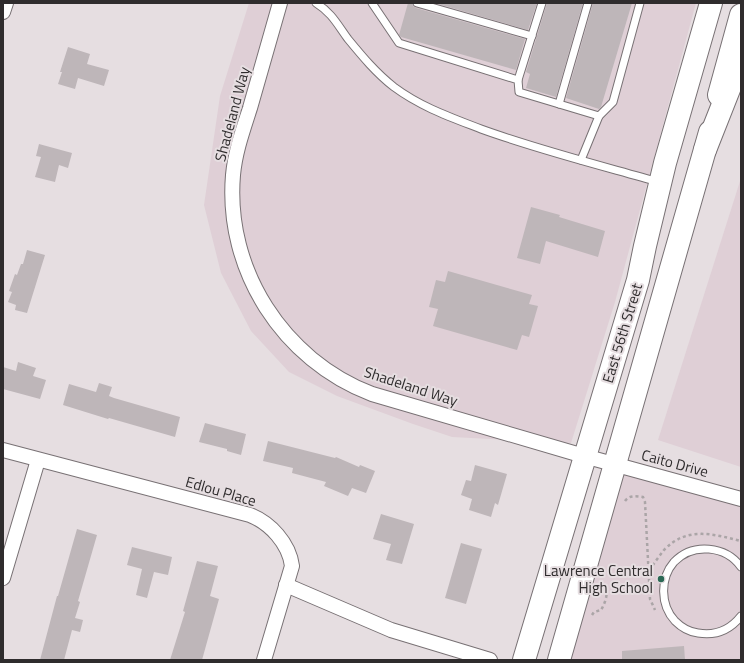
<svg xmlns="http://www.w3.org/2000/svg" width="744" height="663" viewBox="0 0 744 663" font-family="'Titillium Web',sans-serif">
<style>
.built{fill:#dfcfd6}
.building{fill:#beb6b9}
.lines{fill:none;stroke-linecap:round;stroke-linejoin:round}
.lane-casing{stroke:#787174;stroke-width:9}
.street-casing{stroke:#787174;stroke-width:16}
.primary-casing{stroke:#787174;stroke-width:24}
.highway-casing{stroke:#787174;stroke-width:24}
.path{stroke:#aba5a7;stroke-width:2.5;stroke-dasharray:3 3;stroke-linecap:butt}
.lane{stroke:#fff;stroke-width:7}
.street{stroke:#fff;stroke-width:14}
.primary{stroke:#fff;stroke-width:22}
.highway{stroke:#fff;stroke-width:22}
.poi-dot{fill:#2b6955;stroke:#e6dee1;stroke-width:1.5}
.labels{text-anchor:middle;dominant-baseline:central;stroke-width:4;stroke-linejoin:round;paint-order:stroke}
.street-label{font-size:15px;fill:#2f2c2d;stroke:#e6dee1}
.poi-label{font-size:15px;fill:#2f2c2d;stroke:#e6dee1;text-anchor:end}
</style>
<rect width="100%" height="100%" fill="#e6dee1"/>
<!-- built -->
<g class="built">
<polygon points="249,3 696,3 615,302 571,443 452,437 413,424 337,396 289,372 251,331 221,273 204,205 220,96"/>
<polygon points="741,178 741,467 658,440"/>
<polygon points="615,464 741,499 741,660 557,660"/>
</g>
<!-- building -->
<g class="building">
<polygon points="408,3 412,3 413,6 416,8 525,39 516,70 401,37 399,35"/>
<polygon points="435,3 537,3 528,30"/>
<polygon points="547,3 583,3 556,97 526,88 530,74 526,72"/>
<polygon points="593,3 632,3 601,107 599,109 566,98"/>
<polygon points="68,47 90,54 87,64 109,70 104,86 78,78 75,89 58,84 62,72 60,72"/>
<polygon points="39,144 72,153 68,168 59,165 55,182 35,177 41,157 36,156"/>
<polygon points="531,207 560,215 559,217 605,231 598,257 546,241 540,264 517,258"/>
<polygon points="27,250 45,255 27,313 15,310 16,305 8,302 12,292 9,291 15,274 17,275 21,264 23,264"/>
<polygon points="448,271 532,295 529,304 538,306 529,337 522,335 517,350 433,326 438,309 429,307 436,280 445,282"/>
<polygon points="18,362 36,368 33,376 46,380 40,399 3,389 3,367 16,371"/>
<polygon points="99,383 112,387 109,396 114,398 180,417 175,437 109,418 108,419 63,405 69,384 96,392"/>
<polygon points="205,423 246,434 241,455 227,451 227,449 199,442"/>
<polygon points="268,441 335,458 336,457 359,467 360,465 375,471 366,493 352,488 348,496 324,486 326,482 292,473 293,468 263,461"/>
<polygon points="475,465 507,474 498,505 495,503 491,517 469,510 472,499 461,495 466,480 471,481"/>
<polygon points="381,514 414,524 402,564 386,560 391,544 373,539"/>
<polygon points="77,529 97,535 78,601 80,602 75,618 83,620 80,632 72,630 64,660 40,660 57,596 58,596"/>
<polygon points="461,543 482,549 466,604 445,598"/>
<polygon points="132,547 172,557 168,575 154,572 147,598 136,595 142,569 127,565"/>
<polygon points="197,561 218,566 210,596 219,599 202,660 170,660 185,612 183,611"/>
<polygon points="684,646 685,660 622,660 622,651"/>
</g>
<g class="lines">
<!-- lane casing -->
<g class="lane-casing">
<g id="lane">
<path d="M316,3C332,13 337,24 348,39C362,56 376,73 394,87C421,107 450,117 481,129C539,150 599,165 659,182"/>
<polyline points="372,3 399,43 518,80 519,92 599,116"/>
<polyline points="417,3 532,36"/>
<polyline points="518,80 542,3"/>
<polyline points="559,104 588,3"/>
<polyline points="581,160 599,116 613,102 640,3"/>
<path d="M741,567C726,546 693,542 674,562C660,578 660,605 675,621C681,627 689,632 698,633C716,636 730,630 741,616"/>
</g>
</g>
<!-- street casing -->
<g class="street-casing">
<g id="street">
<path d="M280,3C270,38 260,73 250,108C243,130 235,152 233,175C225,270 283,360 372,394L584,456L741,499"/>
<polyline points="3,12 6,3"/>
<path d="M3,450L250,515C270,523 289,543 292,566L264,660"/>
<polyline points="3,578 38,460"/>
<polyline points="286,585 391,630 490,660"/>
</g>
</g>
<!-- primary casing -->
<g class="primary-casing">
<g id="primary">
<polyline points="719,95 741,15"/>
<polyline points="524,660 638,280 645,246 665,163 711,3"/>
<polyline points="559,660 710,132"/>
</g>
</g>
<!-- highway casing -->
<g class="highway-casing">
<polyline id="highway" points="705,150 741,59"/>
</g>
<!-- path -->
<g class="path">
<path d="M625,501C629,495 636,496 643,497L645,502L650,599L655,610"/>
<path d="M649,570C654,564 659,556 664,550C687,526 713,534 741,541"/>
<path d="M592,615L594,612L601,610C604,605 608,596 606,590C604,585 602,586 602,581"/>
</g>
<!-- lane -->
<use href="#lane" class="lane"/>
<!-- street -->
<use href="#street" class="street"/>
<!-- primary -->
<use href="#primary" class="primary"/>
<!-- highway -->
<use href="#highway" class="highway"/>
</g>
<!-- markers -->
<circle class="poi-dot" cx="661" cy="579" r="4"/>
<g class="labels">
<!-- street labels -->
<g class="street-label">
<text transform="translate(232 114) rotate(-75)">Shadeland Way</text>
<text transform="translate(622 333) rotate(-73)">East 56th Street</text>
<text transform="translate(411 386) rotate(18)">Shadeland Way</text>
<text transform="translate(675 463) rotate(15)">Caito Drive</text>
<text transform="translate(221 491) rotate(16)">Edlou Place</text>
</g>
<!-- poi labels -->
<g class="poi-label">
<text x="653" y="570">Lawrence Central<tspan x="653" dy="17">High School</tspan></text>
</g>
</g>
<!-- border -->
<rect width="744" height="663" fill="none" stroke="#2f2c2d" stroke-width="8"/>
</svg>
